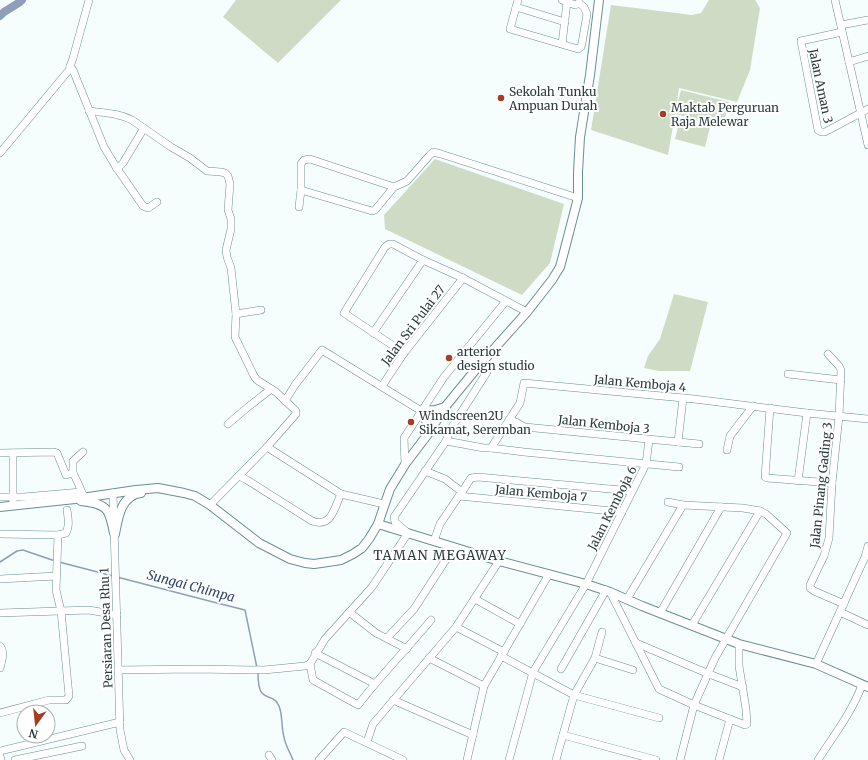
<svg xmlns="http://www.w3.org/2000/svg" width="868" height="760" viewBox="0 0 868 760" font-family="Merriweather,serif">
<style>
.green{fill:#cfdcc5}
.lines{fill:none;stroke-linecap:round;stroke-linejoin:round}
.stream{stroke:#8e9fbb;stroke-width:1.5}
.river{stroke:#8e9fbb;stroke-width:8}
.minor-casing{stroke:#689090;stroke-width:8}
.major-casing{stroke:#689090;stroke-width:10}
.minor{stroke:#fff;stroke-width:7}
.major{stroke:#fff;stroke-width:8}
.poi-dot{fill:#a63d23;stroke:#fff;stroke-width:1.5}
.labels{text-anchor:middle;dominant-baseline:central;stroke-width:4;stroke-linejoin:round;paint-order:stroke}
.street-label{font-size:12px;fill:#2b3c3c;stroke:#fff}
.poi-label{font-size:12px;fill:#2b3c3c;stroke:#fff;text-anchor:start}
.neighbourhood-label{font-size:13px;letter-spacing:1px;fill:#2b3c3c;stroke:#fff}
.water-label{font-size:13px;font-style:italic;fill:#2e456e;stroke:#fff}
</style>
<rect width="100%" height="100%" fill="#f5fdfd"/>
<!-- green -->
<g class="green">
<polygon points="236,0 341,0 278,63 223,17"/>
<polygon points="709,0 755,0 760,8 750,70 737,102 679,88 676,109 681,90 729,102 723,126 675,114 668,155 591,130 611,5 692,15 701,13"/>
<polygon points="680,119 710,127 705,147 675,139"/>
<polygon points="435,159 564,204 550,263 522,295 385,229 384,215"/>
<polygon points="674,294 708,302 690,371 659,371 644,368 648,356 660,339"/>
</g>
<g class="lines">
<!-- stream -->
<g class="stream">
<polyline points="0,562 17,551 23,550 55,561"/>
<polyline points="59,562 113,576"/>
<polyline points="117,577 213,602 245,610 257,668"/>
<path d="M258,672C258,678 258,689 262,693C268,700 274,695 279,706C283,716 281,727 284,737C285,745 290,752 293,760"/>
</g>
<!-- river -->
<polyline class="river" points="0,16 4,12 20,2 22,0"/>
<!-- minor casing -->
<g class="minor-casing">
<g id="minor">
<polyline points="518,0 510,29 578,49 581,47 582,43 587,14 584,7 579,3"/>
<polyline points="562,0 575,5 579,3"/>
<polyline points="835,0 868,145"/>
<polyline points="516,7 565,22"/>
<polyline points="841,25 868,20"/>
<polyline points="842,32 801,41 818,130 821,132 825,132 868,109"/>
<polyline points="562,44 567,2"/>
<polyline points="849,62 868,56"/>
<polyline points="70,66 73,70 104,147 116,167 143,206 148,208 157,202"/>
<path d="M89,111C104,113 119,113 132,120L171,147L190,158L207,171L221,172L225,173L228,176L230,184L228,210L231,219V229L226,250L227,257L231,268L236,314L235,337L254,376L257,380L276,392L294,409L296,411V414L267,447L210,505"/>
<polyline points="0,153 69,70 73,58 89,0"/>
<polyline points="117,169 123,163 144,128"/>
<polyline points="301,190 372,211 375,210 394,187 407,181 429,156 433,152 441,154 578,198"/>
<polyline points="299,207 301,190 301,164 304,160 310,159 394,187"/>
<polyline points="236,314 261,310"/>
<polyline points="373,333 423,260"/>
<polyline points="404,353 344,313 385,247 389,244 393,244 423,260 463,278 527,312"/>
<polyline points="828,354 839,366 841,370 839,416 832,483 829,538 824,556 810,585 810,588 814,591 844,604"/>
<polyline points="788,374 841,380"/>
<polyline points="382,386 404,353 463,278"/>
<polyline points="285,401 295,385 322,350 436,420"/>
<polyline points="770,408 765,477 767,478 832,483"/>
<polyline points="510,419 525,427 699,444"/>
<polyline points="228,424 248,407 271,389"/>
<polyline points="446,441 484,448 491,448 520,403 524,383 694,399 807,413 868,419"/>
<polyline points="678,442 683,398"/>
<polyline points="267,447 341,494 384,504"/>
<polyline points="491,448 524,452 679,467"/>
<polyline points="727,450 730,436 753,406"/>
<path d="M0,453L54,452L57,453L66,475L73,473C78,481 80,490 85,498"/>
<polyline points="405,464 404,438 444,377 506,301"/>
<polyline points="425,471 445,479 462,492 471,478 478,477 632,491"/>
<polyline points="73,473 73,461 83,452"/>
<path d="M239,476L247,480L312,521C332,528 334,508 341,494"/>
<polyline points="798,481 807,413"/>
<polyline points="113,493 120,730 124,750 130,760"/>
<polyline points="459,496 622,512"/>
<polyline points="0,497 24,497 81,492"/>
<polyline points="13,501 13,453"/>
<polyline points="668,502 683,505 743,508 760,511 766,514 787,533 726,639 715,658 694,705 680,760"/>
<path d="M0,534L58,535L66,533C70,526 68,517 67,510"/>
<polyline points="434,541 440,524 461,493"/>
<polyline points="0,579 56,576"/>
<polyline points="610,592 659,689 694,705 745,725 747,724 746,709 739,666 739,644"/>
<polyline points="475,599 520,624"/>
<polyline points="627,599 683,505"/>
<polyline points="349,612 376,633 407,649"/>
<polyline points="840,612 868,625"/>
<polyline points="0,613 89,610 117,615"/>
<polyline points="660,613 721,507"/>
<polyline points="692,625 760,511"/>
<polyline points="456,627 504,652"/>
<polyline points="387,638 414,609 449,555 452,547"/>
<polyline points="636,643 709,674 743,687"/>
<path d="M0,646C5,652 2,661 0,668"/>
<polyline points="315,653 375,684"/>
<polyline points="501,656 574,695 659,718"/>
<polyline points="429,658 484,686"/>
<polyline points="595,658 633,670"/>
<path d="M310,664L313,680L358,705C381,675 407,649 431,620"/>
<polyline points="816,664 865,557 868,546"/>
<polyline points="561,669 606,590"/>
<polyline points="118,670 195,669 264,670 305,666 310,664 325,639 372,587 408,533 395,522 394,517 446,441 450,430 487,372"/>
<polyline points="393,700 473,735"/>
<polyline points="0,713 49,700 66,700 69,696 61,611 56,590 58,535"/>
<polyline points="563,735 656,760"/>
<polyline points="367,742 373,724 456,627 499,561"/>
<polyline points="0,751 120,722"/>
<polyline points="269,755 272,760"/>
<polyline points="0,756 1,760"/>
<polyline points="15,760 82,746"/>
<polyline points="319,760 344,732 403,760"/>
<polyline points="467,760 484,686 549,574"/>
<polyline points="509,760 533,672 586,584 646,464 649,440"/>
<polyline points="556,760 574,695 595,658 602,632"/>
<polyline points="719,760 730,719"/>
<path d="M818,760C834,735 852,712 862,685"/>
</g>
</g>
<!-- major casing -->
<g class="major-casing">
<g id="major">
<polyline points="425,435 427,423 422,411 435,410 445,407"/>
<path d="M81,501C89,502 103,503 108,512C110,516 113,528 114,533"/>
<polyline points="0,507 75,499 136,490 158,488 184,493 195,496 210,505 259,543 290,559 305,563 314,564 328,562 341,560 353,554 362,548 369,539 378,524 390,489 406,463 428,434 445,407 477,368 527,312 552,280 560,267 564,252 578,198 578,172 580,137 590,75 599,0"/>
<polyline points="378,524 499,561 586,584 610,592 642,606 739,644 816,664 868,687"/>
<path d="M115,534C118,518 121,495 141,493"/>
</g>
</g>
<!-- minor -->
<use href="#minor" class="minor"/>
<!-- major -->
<use href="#major" class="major"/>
</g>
<!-- markers -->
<g class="poi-dot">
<circle cx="501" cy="98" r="4"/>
<circle cx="663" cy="114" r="4"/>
<circle cx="449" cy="358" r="4"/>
<circle cx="411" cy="422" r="4"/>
</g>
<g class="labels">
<!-- street labels -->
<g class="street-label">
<text transform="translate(821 86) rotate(78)">Jalan Aman 3</text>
<text transform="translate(413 325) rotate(-53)">Jalan Sri Pulai 27</text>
<text transform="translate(640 383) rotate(5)">Jalan Kemboja 4</text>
<text transform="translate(604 424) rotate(6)">Jalan Kemboja 3</text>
<text transform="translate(821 485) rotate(-84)">Jalan Pinang Gading 3</text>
<text transform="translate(541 493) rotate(5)">Jalan Kemboja 7</text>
<text transform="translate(612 508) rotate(-63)">Jalan Kemboja 6</text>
<text transform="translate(106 628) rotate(-92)">Persiaran Desa Rhu 1</text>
</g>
<!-- poi labels -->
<g class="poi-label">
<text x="509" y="91">Sekolah Tunku<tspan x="509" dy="14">Ampuan Durah</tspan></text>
<text x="671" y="107">Maktab Perguruan<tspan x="671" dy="14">Raja Melewar</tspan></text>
<text x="457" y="351">arterior<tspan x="457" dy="14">design studio</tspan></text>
<text x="419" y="415">Windscreen2U<tspan x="419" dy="14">Sikamat, Seremban</tspan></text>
</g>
<!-- neighbourhood labels -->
<g class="neighbourhood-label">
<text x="440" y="555">TAMAN MEGAWAY</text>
</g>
<!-- water labels -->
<g class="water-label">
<text transform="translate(191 586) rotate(15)">Sungai Chimpa</text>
</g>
</g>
<!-- north arrow -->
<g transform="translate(36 724) rotate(195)"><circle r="19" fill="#ffffff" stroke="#aab1b1"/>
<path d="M0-3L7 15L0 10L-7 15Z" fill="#a63d23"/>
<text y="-6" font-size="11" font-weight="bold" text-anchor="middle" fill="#2b3c3c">N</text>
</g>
</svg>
